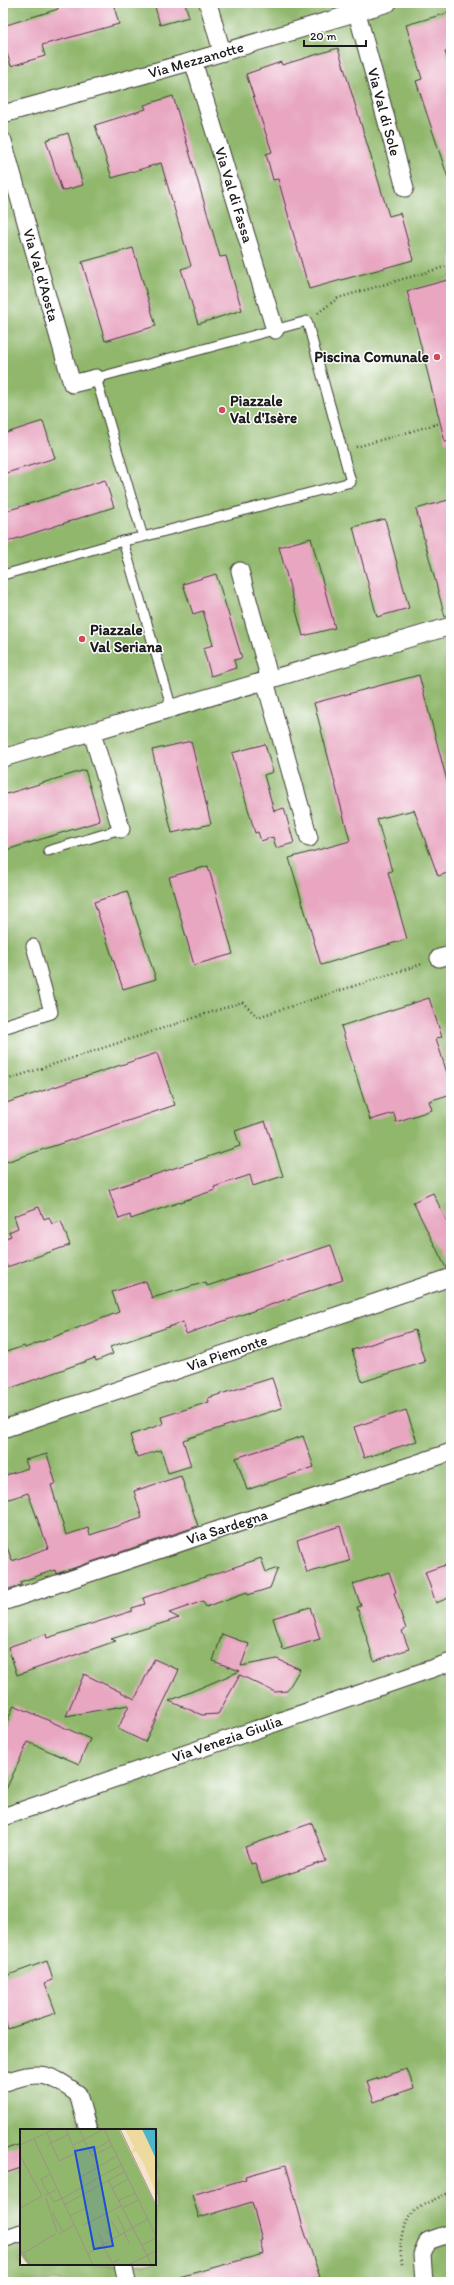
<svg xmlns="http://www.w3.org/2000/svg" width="454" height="2285" viewBox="0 0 454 2285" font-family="Itim,sans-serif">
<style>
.forest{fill:#90b76c;stroke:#566a44;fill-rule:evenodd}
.building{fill:#e8a6c1}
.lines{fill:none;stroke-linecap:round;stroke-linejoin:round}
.service-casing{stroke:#3d3a36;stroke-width:11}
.pedestrian-casing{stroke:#3d3a36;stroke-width:15}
.minor-casing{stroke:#3d3a36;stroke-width:19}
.path{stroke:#3d3a36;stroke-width:2.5;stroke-dasharray:1 3;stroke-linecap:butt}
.service{stroke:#fff;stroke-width:9}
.pedestrian{stroke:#fff;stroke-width:13}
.minor{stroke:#fff;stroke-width:17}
.poi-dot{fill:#d1495b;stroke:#fff;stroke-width:1.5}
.labels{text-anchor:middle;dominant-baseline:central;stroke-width:3;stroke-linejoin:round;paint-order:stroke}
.street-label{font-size:15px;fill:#1c1c1c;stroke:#fff}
.poi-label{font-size:15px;font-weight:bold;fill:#1c1c1c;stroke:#fff;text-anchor:start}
.inset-road{fill:none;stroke:#9f9386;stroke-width:1}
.view{fill:#1d4ed8;fill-opacity:0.15;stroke:#1d4ed8;stroke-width:2}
.inset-edge{fill:none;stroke:#1c1c1c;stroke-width:2}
</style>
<rect width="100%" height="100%" fill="#fff"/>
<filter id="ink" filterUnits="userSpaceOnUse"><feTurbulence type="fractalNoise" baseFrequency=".025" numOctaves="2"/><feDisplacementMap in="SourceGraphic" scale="8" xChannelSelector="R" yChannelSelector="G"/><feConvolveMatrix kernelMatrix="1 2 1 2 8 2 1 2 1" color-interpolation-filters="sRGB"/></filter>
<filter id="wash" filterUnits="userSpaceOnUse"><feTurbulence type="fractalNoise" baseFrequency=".012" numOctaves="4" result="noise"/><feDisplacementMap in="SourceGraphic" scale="16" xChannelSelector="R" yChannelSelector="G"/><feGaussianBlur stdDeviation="0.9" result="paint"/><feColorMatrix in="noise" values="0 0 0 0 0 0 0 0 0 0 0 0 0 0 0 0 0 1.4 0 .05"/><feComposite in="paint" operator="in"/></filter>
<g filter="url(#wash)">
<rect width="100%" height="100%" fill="#f6e3cc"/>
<!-- forest -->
<path class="forest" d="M3,3H451V2282H3ZM21,2130H155V2264H21Z"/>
<g id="blocks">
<!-- building -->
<g class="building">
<polygon points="57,3 113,3 119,24 42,45 45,56 11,66 3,41 3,26 58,9"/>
<polygon points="154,3 185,3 189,17 160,25"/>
<polygon points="451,12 451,50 445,52 451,70 451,178 448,178 416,81 422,79 406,25"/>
<polygon points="338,48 389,216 400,213 413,260 309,289 278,179 273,180 266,154 272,152 246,74 281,62 282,65"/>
<polygon points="173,96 220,257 226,256 242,310 198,324 181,269 191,266 161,163 112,178 95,125 146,109 144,105"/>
<polygon points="68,133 83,185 62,191 46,140"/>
<polygon points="133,248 156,326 105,341 82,262"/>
<polygon points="451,279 451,441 445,442 407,291"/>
<polygon points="43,421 55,458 3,474 3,434"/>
<polygon points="105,480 114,507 3,543 3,512"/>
<polygon points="448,500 451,511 451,616 445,617 416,509"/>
<polygon points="385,519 409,608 377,617 353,527"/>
<polygon points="311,538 335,628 303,636 279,547"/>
<polygon points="216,574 242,658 234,660 236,668 211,676 203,648 213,645 203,611 193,614 183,584"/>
<polygon points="419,675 451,796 451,872 438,876 414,810 377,819 392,871 388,872 407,939 321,965 289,858 350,841 314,703"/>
<polygon points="191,741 211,824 172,833 152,750"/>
<polygon points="265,744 273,772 264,775 274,811 284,808 294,843 276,848 273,837 261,841 258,832 255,833 232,753"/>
<polygon points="85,770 100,821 3,851 3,795"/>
<polygon points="208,866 233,954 194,965 169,877"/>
<polygon points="127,891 156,979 123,989 94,902"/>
<polygon points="429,998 442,1037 436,1038 451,1086 451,1094 429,1101 432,1110 396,1122 394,1113 370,1120 341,1026"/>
<polygon points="157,1053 175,1105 3,1163 3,1104"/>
<polygon points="265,1121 283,1176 253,1186 250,1175 214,1187 215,1190 131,1219 130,1215 119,1219 109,1190 240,1146 235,1131"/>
<polygon points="433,1193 451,1230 451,1267 446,1268 413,1202"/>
<polygon points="39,1207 44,1219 49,1217 52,1224 61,1221 70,1245 7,1267 3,1255 3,1239 11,1236 9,1232 18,1228 14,1216"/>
<polygon points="331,1245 343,1280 186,1334 183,1322 110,1347 113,1354 96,1361 95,1358 3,1391 3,1353 24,1346 25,1348 119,1312 112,1292 146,1281 152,1298 206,1282 207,1286"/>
<polygon points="415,1330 425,1362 362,1382 352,1350"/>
<polygon points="272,1378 282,1408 183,1440 191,1466 168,1473 161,1450 137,1457 130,1435 163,1424 161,1417 209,1402 208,1398"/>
<polygon points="406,1410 417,1441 364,1458 354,1427"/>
<polygon points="303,1436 314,1467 247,1490 236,1458"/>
<polygon points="47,1454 56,1484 51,1485 66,1535 88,1528 90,1535 142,1518 134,1491 181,1476 198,1526 56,1574 55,1570 20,1582 21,1585 3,1591 3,1541 5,1541 12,1561 48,1548 28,1493 3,1501 3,1476 28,1468 25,1460"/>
<polygon points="340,1526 350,1561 307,1573 297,1540"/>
<polygon points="261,1558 266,1572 278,1568 270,1588 248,1595 247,1592 206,1607 203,1601 169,1613 179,1618 111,1639 116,1641 17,1675 8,1647 46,1634 47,1638 132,1611 132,1608 145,1604 143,1598"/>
<polygon points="451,1563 451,1597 436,1603 425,1572"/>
<polygon points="389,1572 396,1592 394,1593 406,1629 402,1631 409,1649 374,1661 357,1607 361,1606 353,1584"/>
<polygon points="310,1607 320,1639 283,1650 273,1618"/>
<polygon points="222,1634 249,1644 241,1666 277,1659 300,1669 287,1691 275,1692 240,1675 218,1714 202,1715 169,1701 240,1671 213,1661"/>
<polygon points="154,1659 179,1670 145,1742 118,1729 129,1705 66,1716 84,1674 135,1699"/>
<polygon points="14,1705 90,1739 79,1764 28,1742 3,1796 3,1731"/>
<polygon points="312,1823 326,1861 262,1883 255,1863 251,1864 245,1847"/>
<polygon points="47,1961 53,1980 45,1983 56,2013 8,2029 3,2014 3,1977"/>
<polygon points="407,2069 414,2088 374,2102 367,2082"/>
<polygon points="21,2144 21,2168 3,2174 3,2150"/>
<polygon points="286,2165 303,2227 320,2277 305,2282 179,2282 179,2277 263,2254 260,2241 262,2240 252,2202 199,2218 192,2195 246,2179 245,2176"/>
</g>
</g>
</g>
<g filter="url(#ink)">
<use href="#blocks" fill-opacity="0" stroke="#3d3a36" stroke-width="1"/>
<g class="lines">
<!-- service casing -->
<g class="service-casing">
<g id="service">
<polyline points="123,541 172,709"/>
<polyline points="3,575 123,541 143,537 351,482 307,321 96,378 143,537"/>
<polyline points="48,851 121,829"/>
</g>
</g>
<!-- pedestrian casing -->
<g class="pedestrian-casing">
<polyline id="pedestrian" points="3,1027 51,1012 33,946"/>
</g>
<!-- minor casing -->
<g class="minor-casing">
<g id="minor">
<polyline points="208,3 222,52"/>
<polyline points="357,13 405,188"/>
<polyline points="193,61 275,330"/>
<polyline points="3,114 193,61 388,3"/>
<polyline points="3,141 72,384 96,378"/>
<polyline points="240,571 270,680"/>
<polyline points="265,681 309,838"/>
<polyline points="92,733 121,829"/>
<polyline points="3,758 451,626"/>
<polyline points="439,958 451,955"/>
<polyline points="3,1429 451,1277"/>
<polyline points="3,1602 451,1452"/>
<polyline points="3,1817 451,1662"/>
<path d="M3,2083C39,2070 48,2072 78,2094L88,2130"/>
<polyline points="3,2239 21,2233"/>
<polyline points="123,2264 127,2282"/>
<polyline points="424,2282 422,2255 428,2241 451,2233"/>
</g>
</g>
<!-- path -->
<g class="path">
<polyline points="318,313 338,298 451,265"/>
<polyline points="356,447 440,423"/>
<polyline points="3,1081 242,1002 258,1017 422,964"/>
<path d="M402,2264C399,2246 400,2221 417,2209C427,2202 440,2197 451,2192"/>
</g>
<!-- service -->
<use href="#service" class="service"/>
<!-- pedestrian -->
<use href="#pedestrian" class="pedestrian"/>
<!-- minor -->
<use href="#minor" class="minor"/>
</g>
</g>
<!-- markers -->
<g class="poi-dot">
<circle cx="437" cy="357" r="4"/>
<circle cx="222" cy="410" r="4"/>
<circle cx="82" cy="639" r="4"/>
</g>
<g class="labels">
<!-- street labels -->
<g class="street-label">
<text transform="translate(196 60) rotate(-16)">Via Mezzanotte</text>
<text transform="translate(384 112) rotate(75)">Via Val di Sole</text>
<text transform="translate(234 195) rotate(73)">Via Val di Fassa</text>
<text transform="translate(41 275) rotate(74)">Via Val d'Aosta</text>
<text transform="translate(227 1353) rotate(-19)">Via Piemonte</text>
<text transform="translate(227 1527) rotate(-18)">Via Sardegna</text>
<text transform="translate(227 1739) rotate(-19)">Via Venezia Giulia</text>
</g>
<!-- poi labels -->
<g class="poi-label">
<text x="429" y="357" text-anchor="end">Piscina Comunale</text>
<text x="230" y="401">Piazzale<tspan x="230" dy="17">Val d'Isère</tspan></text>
<text x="90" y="630">Piazzale<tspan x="90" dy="17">Val Seriana</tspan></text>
</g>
</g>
<!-- overview -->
<g transform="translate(20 2129)">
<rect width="136" height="136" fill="#f6e3cc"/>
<path d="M0,0H99L136,77V136H8L0,125Z" fill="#90b76c"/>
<path d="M105,0H122L136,30V64L123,33L116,22L111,25L114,18Z" fill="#eeda9e"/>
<path d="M122,0H136V30Z" fill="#4bb5c9"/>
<path class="inset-road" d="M59,0L72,27L92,17M84,0L136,107M100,0L136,76M27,4L39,32L56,24L46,0M14,10L73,136M0,16L35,0M27,16L49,5M54,16L84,0M70,23L89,12M0,26L22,67M29,46L21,50L24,57L34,73L41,70M58,50L97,27M88,51L132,136M92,59L108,50M25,66L36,61M26,69L37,103M41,70L101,36M98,72L115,64M44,76L104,43M0,79L22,67M102,79L118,71M35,82L33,84L42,102M97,86L105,102M50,87L66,79M91,91L99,105M64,96L101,77M86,101L93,112M104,103L109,114M39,105L54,96M79,105L84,116M83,116L92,134L99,130M122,116L136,109M0,120L11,136M4,124L35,105M67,125L128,90M108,136L136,122"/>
<path class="view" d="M74,18L93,117L74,120L55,22Z"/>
<rect width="136" height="136" class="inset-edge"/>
</g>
<!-- margin -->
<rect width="454" height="2285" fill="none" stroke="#fff" stroke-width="16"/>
<!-- scale -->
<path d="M304 40v6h62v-6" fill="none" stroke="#1c1c1c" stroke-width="2"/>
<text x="310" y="40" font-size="12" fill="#1c1c1c" stroke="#ffffff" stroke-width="3" paint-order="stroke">20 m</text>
</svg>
